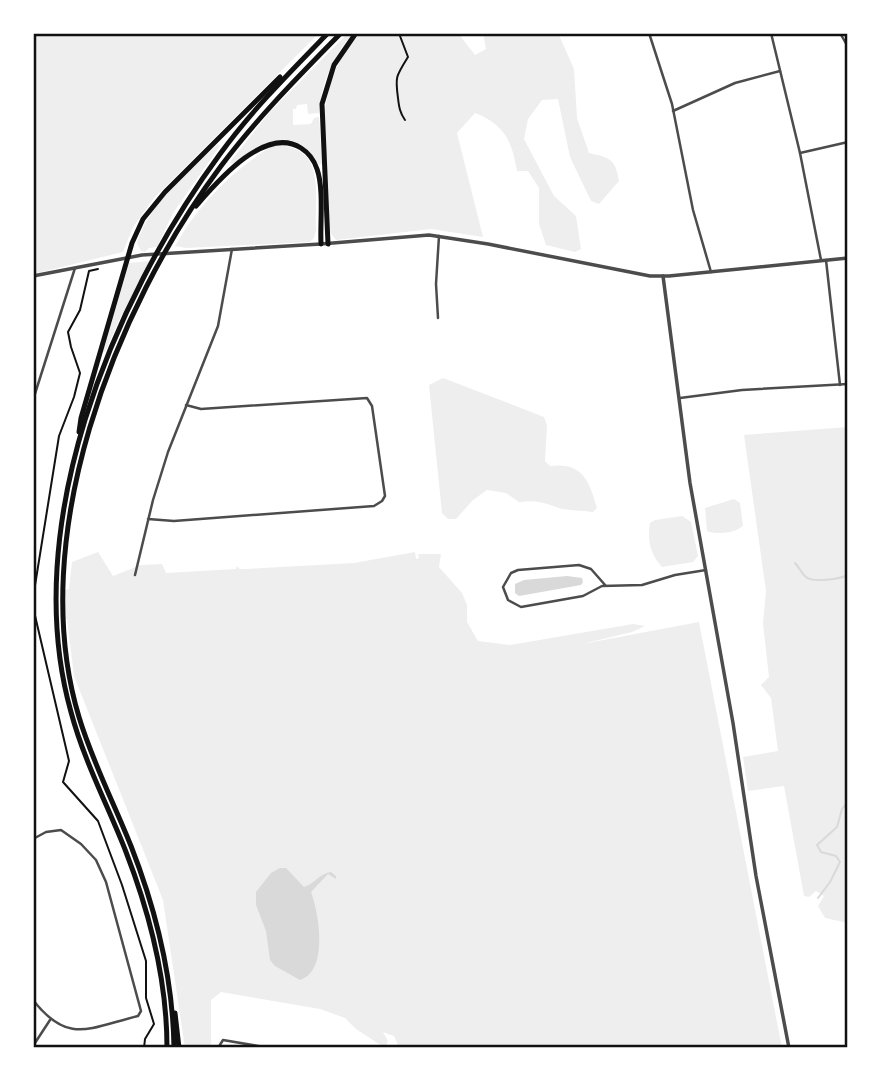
<svg xmlns="http://www.w3.org/2000/svg" width="881" height="1081" viewBox="0 0 881 1081" font-family="'PT Sans Narrow',sans-serif">
<style>
.green{fill:#eee}
.water{fill:#d9d9d9}
.lines{fill:none;stroke-linecap:round;stroke-linejoin:round}
.stream{stroke:#d9d9d9;stroke-width:2}
.path{stroke:#111;stroke-width:2}
.minor{stroke:#4c4c4c;stroke-width:2.5}
.tertiary{stroke:#4c4c4c;stroke-width:3.5}
.motorway{stroke:#111;stroke-width:5}
.neatline{fill:none;stroke:#111;stroke-width:2.5}
</style>
<rect width="100%" height="100%" fill="#fff"/>
<!-- green -->
<g class="green">
<polygon points="33,33 319,33 154,198 133,227 123,252 33,274"/>
<path d="M348,33H353C333,56 321,83 319,113L308,114L307,104L297,105L296,109H293V125L311,124L314,118L319,117L322,164L319,165C294,122 264,142 232,164L230,162L269,113Z"/>
<path d="M360,33H458L475,55L486,49L483,33H558L574,69L577,118L589,153C611,158 615,159 619,181L599,204L591,201L570,157L558,99L542,100L528,119L524,139L554,196L576,216L581,249L575,252L546,245L539,224V188L528,171H517C512,141 504,124 475,113L457,133L483,237L431,229L336,240L329,231L324,119C328,83 336,61 360,33Z"/>
<path d="M218,144L220,146L173,213L157,247L149,248L145,252L141,251L137,243C150,202 187,172 218,144Z"/>
<path d="M274,145C327,146 314,192 316,230L314,238L310,242L186,248L175,246C199,204 232,170 274,145Z"/>
<polygon points="151,261 121,316 105,352 103,352 129,263"/>
<path d="M443,378L544,417L547,425L545,461L550,466C583,462 589,481 597,508L593,512C583,510 567,511 559,508C542,502 537,500 519,502L506,493L487,490L473,500L456,519H448L442,513L429,385Z"/>
<polygon points="848,427 848,923 825,918 818,906 824,896 816,891 809,897 804,896 784,786 748,791 743,757 778,751 771,698 761,685 769,677 763,623 766,591 744,435"/>
<path d="M734,499L740,503L743,526C735,533 717,535 707,531L705,508Z"/>
<path d="M682,516L691,522L698,556L693,562L662,567C650,554 647,539 650,523L655,520Z"/>
<polygon points="98,552 113,576 141,565 162,564 166,573 236,569 237,566 240,569 246,569 354,563 415,552 416,559 419,558 418,554 441,554 439,567 462,593 467,605 467,622 478,641 510,645 633,624 645,626 632,632 582,644 699,622 782,1048 399,1048 394,1036 383,1032 388,1041 385,1048 356,1029 345,1018 320,1009 221,992 211,1000 211,1048 185,1048 163,900 74,676 67,619 65,619 65,590 69,589 72,562"/>
</g>
<!-- water -->
<g class="water">
<polygon points="567,576 582,578 583,582 581,585 519,596 515,593 515,584 524,580"/>
<path d="M280,868H286L304,887C314,884 319,874 331,872L336,876V879L328,874L311,892C319,914 329,971 300,980L275,966L270,960L266,931L256,905V892L271,873Z"/>
</g>
<g class="lines">
<!-- stream -->
<g class="stream">
<path d="M795,563C799,567 802,574 806,577C813,583 840,579 848,575"/>
<polyline points="848,777 848,780"/>
<polyline points="818,898 830,882 840,862 836,856 821,852 817,845 837,827 842,809 848,801"/>
</g>
<!-- path -->
<g class="path">
<path d="M401,33L400,36L408,57C396,76 395,77 398,98C399,107 400,113 405,120"/>
<polyline points="33,598 59,436 74,397 80,373 71,347 68,332 80,310 89,271 98,269"/>
<polyline points="33,607 69,761 63,782 98,821 122,885 146,961 146,998 154,1024 145,1039 144,1048"/>
</g>
<!-- minor -->
<g class="minor">
<polyline points="649,33 672,104 693,210 711,272"/>
<polyline points="771,33 800,153 821,260"/>
<polyline points="840,33 848,47"/>
<polyline points="673,111 735,83 780,71"/>
<polyline points="800,153 848,142"/>
<polyline points="826,260 840,385"/>
<polyline points="438,318 436,284 439,236"/>
<polyline points="680,398 742,390 848,384"/>
<polyline points="33,400 75,268"/>
<polyline points="148,519 174,521 374,506 382,501 385,496 372,406 367,398 201,409 186,405"/>
<polyline points="135,575 153,500 168,452 218,326 232,249"/>
<polyline points="606,586 591,569 579,565 518,570 511,573 503,587 508,600 521,607 583,596 602,586 642,585 675,575 706,570"/>
<path d="M33,839L46,832L61,830L81,844L96,860L106,882L141,1011L138,1016C89,1028 68,1045 33,1000"/>
<polyline points="33,1046 50,1020"/>
<polyline points="218,1048 223,1040 270,1048"/>
</g>
<!-- tertiary -->
<g class="tertiary">
<polyline points="33,276 142,255 321,244 429,235 488,244 650,276 669,276 848,258"/>
<polyline points="663,276 690,483 733,723 756,876 789,1048"/>
</g>
<!-- motorway -->
<g class="motorway">
<path d="M196,206C217,182 265,125 301,148C309,153 314,160 317,169C324,189 320,222 321,244"/>
<polyline points="328,244 322,104 334,65 356,33"/>
<polyline points="79,432 81,418 132,243 143,219 165,192 280,77"/>
<polyline points="175,1013 179,1048"/>
<path d="M167,1048C167,981 150,914 126,852C108,806 84,761 71,712C19,528 111,302 220,154C252,110 290,72 328,33"/>
<path d="M174,1048C173,979 156,910 131,846C114,803 92,761 79,717C25,538 114,309 221,166C257,118 299,76 341,33"/>
</g>
</g>
<!-- border -->
<rect width="881" height="1081" fill="none" stroke="#ffffff" stroke-width="70"/>
<rect x="35" y="35" width="811" height="1011" class="neatline"/>
</svg>
